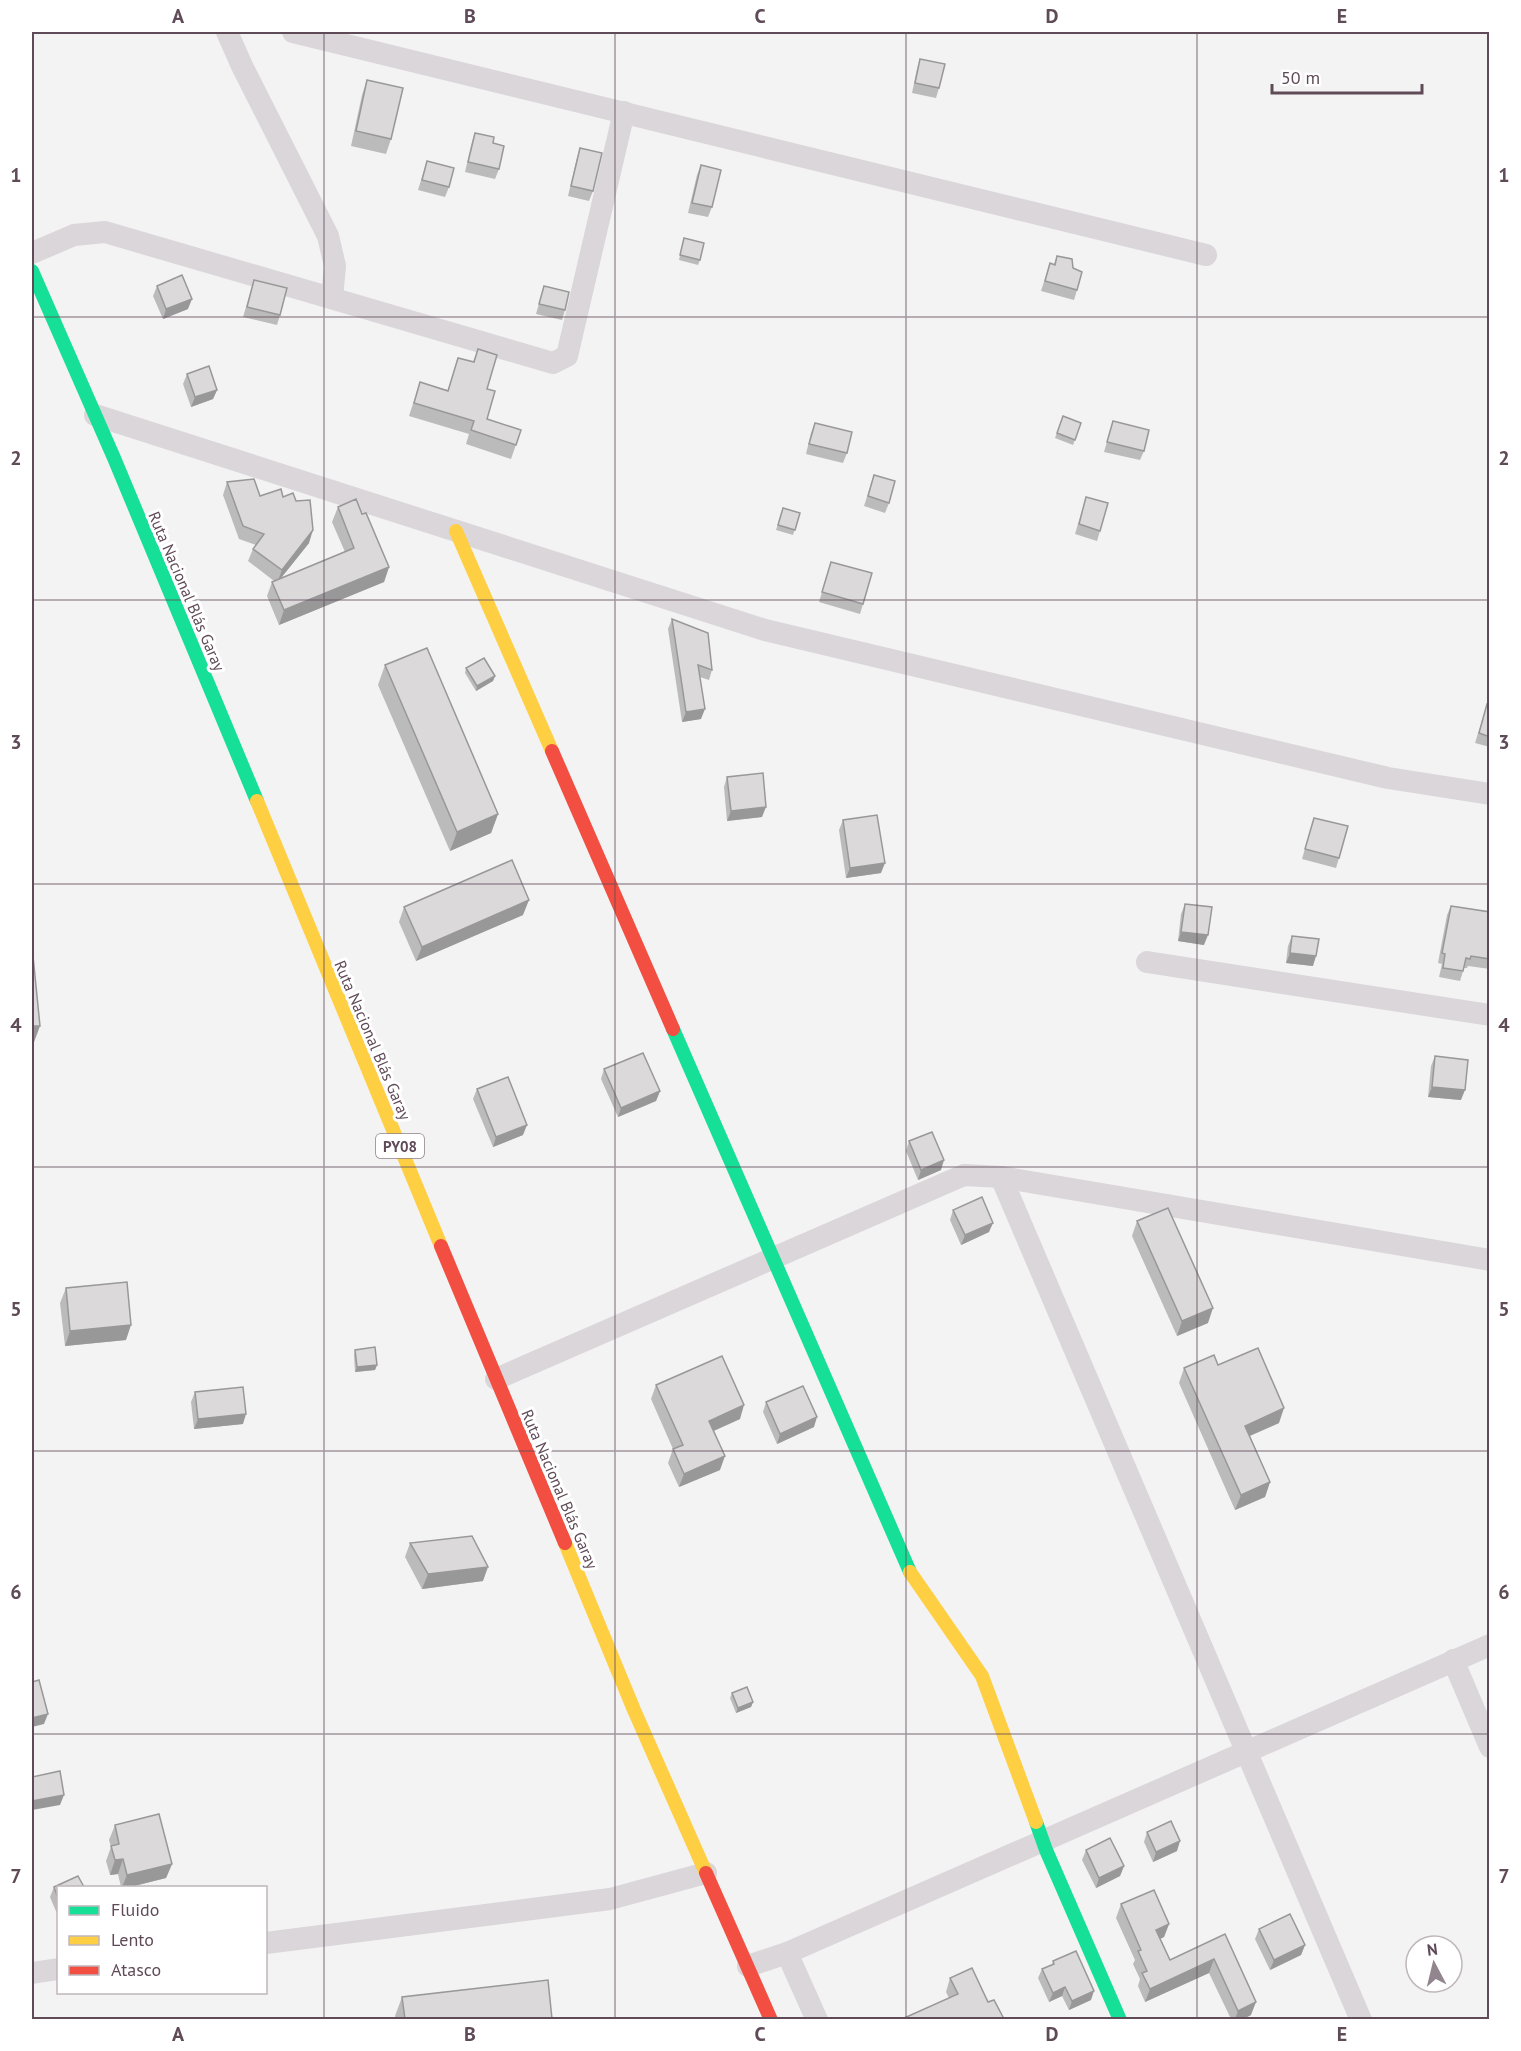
<svg xmlns="http://www.w3.org/2000/svg" width="1521" height="2051" viewBox="0 0 1521 2051" font-family="'PT Sans',sans-serif">
<style>
.lines{fill:none;stroke-linecap:round;stroke-linejoin:round}
.street{stroke:#dad6d9;stroke-width:22}
.fast{stroke:#16e098;stroke-width:14}
.slow{stroke:#ffcf43;stroke-width:14}
.jam{stroke:#f24e42;stroke-width:14}
.wall{fill:#bcbbbb}
.shaded-wall{fill:#999899}
.building{fill:#dbd9da;stroke:#999899;stroke-width:1.5}
.grid{fill:none;stroke:#5f4a57;stroke-width:1.5;stroke-opacity:0.55}
.labels{text-anchor:middle;dominant-baseline:central;stroke-width:6;stroke-linejoin:round;paint-order:stroke}
.shield{fill:#fff;stroke:#8f8089;stroke-width:1.5}
.shield-label{font-size:15px;font-weight:bold;fill:#5f4a57}
.street-label{font-size:16px;fill:#5f4a57;stroke:#fff}
.neatline{fill:none;stroke:#5f4a57;stroke-width:2}
.grid-label{font-size:20px;text-anchor:middle;font-weight:bold;fill:#5f4a57}
</style>
<rect width="100%" height="100%" fill="#f3f3f3"/>
<g class="lines">
<!-- street -->
<g class="street">
<polyline points="227,32 242,66 328,236 335,266 332,298"/>
<polyline points="293,32 1206,255"/>
<polyline points="32,253 74,235 105,232 553,363 567,356 624,112"/>
<polyline points="95,415 765,630 1388,778 1490,794"/>
<polyline points="1147,962 1490,1015"/>
<polyline points="1001,1177 1361,2020"/>
<polyline points="496,1379 964,1175 1001,1177 1490,1260"/>
<polyline points="1453,1660 1490,1747"/>
<polyline points="266,1943 610,1899 706,1873"/>
<polyline points="787,1953 817,2020"/>
<polyline points="748,1966 787,1953 1490,1645"/>
<polyline points="32,1973 58,1969"/>
</g>
<!-- fast -->
<g class="fast">
<polyline points="32,271 114,458 257,801"/>
<polyline points="673,1029 910,1572"/>
<polyline points="1036,1822 1046,1850 1120,2020"/>
</g>
<!-- slow -->
<g class="slow">
<polyline points="456,531 552,751"/>
<polyline points="257,801 441,1246"/>
<polyline points="565,1543 634,1710 706,1873"/>
<polyline points="910,1572 982,1676 1036,1822"/>
</g>
<!-- jam -->
<g class="jam">
<polyline points="552,751 673,1029"/>
<polyline points="441,1246 565,1543"/>
<polyline points="706,1873 771,2020"/>
</g>
</g>
<!-- wall -->
<g class="wall">
<polygon points="920,59 939,88 936,98 912,93 917,69"/>
<polygon points="367,80 391,139 386,154 351,146 362,95"/>
<polygon points="475,133 493,143 499,169 495,179 465,172 472,142"/>
<polygon points="580,148 593,191 589,201 568,196 577,158"/>
<polygon points="427,161 449,187 445,197 418,190"/>
<polygon points="701,165 712,207 708,217 688,213 697,175"/>
<polygon points="684,238 700,260 698,265 679,260"/>
<polygon points="1057,256 1073,268 1077,290 1074,300 1041,291 1050,263 1054,264"/>
<polygon points="254,280 280,315 277,325 243,317"/>
<polygon points="157,286 188,309 163,319 153,296"/>
<polygon points="544,286 565,310 562,320 536,314"/>
<polygon points="478,349 487,389 487,419 521,430 511,459 466,444 469,434 409,416 420,382 448,390 458,358 473,362"/>
<polygon points="187,374 217,390 213,399 191,407 183,384"/>
<polygon points="1063,416 1081,423 1073,445 1055,438"/>
<polygon points="1113,421 1144,451 1140,460 1104,452"/>
<polygon points="815,423 847,453 843,463 806,454 811,433"/>
<polygon points="874,475 889,503 885,513 864,506"/>
<polygon points="227,482 260,496 283,497 309,543 281,578 345,552 332,522 338,507 362,514 389,567 384,582 279,625 267,596 272,582 274,581 248,561 253,549 256,545 239,539 223,495"/>
<polygon points="1086,497 1100,531 1097,541 1075,534"/>
<polygon points="783,508 800,513 793,535 776,530"/>
<polygon points="831,562 863,604 860,614 819,602"/>
<polygon points="672,619 712,670 709,680 700,677 701,719 682,722 668,629"/>
<polygon points="385,665 498,814 491,833 450,851 378,685"/>
<polygon points="466,668 495,676 493,681 476,691 465,673"/>
<polygon points="1487,704 1490,705 1490,747 1475,743"/>
<polygon points="727,777 762,817 727,821 724,787"/>
<polygon points="1314,818 1339,858 1336,868 1302,859"/>
<polygon points="843,820 881,873 846,878 839,830"/>
<polygon points="1185,904 1204,945 1178,941 1181,914"/>
<polygon points="1451,906 1490,912 1490,969 1468,966 1467,968 1464,968 1460,981 1439,977 1442,964 1438,963 1447,915"/>
<polygon points="404,907 523,915 416,961 399,922"/>
<polygon points="1292,936 1313,966 1286,963 1288,946"/>
<polygon points="1435,1056 1461,1100 1428,1097 1431,1066"/>
<polygon points="604,1069 660,1091 656,1101 618,1117 601,1079"/>
<polygon points="477,1089 523,1135 493,1147 473,1099"/>
<polygon points="909,1141 941,1170 918,1180 906,1151"/>
<polygon points="953,1210 989,1232 961,1245 950,1220"/>
<polygon points="1137,1221 1208,1323 1177,1336 1132,1236"/>
<polygon points="66,1288 126,1340 65,1346 60,1303"/>
<polygon points="355,1350 377,1365 375,1370 355,1372 354,1355"/>
<polygon points="1218,1365 1279,1423 1250,1436 1270,1482 1265,1497 1235,1510 1179,1383 1184,1368"/>
<polygon points="656,1385 740,1419 714,1431 720,1470 679,1487 668,1463 673,1449 651,1399"/>
<polygon points="195,1392 243,1424 194,1429 191,1402"/>
<polygon points="766,1402 814,1427 777,1444 763,1412"/>
<polygon points="410,1543 483,1581 422,1589 405,1557"/>
<polygon points="732,1693 753,1702 751,1707 736,1713 730,1698"/>
<polygon points="115,1825 172,1864 166,1878 130,1887 121,1887 118,1874 110,1875 106,1861 111,1847 109,1840"/>
<polygon points="1147,1832 1177,1851 1153,1862 1144,1842"/>
<polygon points="1086,1850 1124,1866 1120,1876 1096,1888 1082,1860"/>
<polygon points="54,1887 58,1887 58,1916 50,1897"/>
<polygon points="1121,1904 1169,1924 1164,1937 1160,1939 1170,1960 1225,1934 1251,2015 1243,2019 1231,2019 1209,1973 1145,2002 1138,1986 1140,1979 1133,1964 1135,1960 1116,1918"/>
<polygon points="1259,1929 1305,1945 1301,1955 1270,1970 1255,1939"/>
<polygon points="1053,1961 1091,2000 1069,2010 1062,1996 1049,2002 1038,1978 1042,1969 1052,1965"/>
<polygon points="950,1978 988,2002 949,1998 946,1992"/>
<polygon points="402,1997 552,2019 396,2019 395,2016"/>
</g>
<!-- shaded-wall -->
<g class="shaded-wall">
<polygon points="192,299 188,309 163,319 166,309"/>
<polygon points="217,390 213,399 191,407 195,397"/>
<polygon points="313,530 309,543 277,583 282,570"/>
<polygon points="389,567 384,582 279,625 284,610"/>
<polygon points="495,676 493,681 476,691 477,686"/>
<polygon points="705,709 701,719 682,722 686,712"/>
<polygon points="766,807 762,817 727,821 731,811"/>
<polygon points="498,814 491,833 450,851 457,832"/>
<polygon points="885,863 881,873 846,878 850,868"/>
<polygon points="529,900 523,915 416,961 422,947"/>
<polygon points="1181,932 1208,935 1204,945 1178,941"/>
<polygon points="1290,953 1316,956 1313,966 1286,963"/>
<polygon points="32,1026 40,1026 33,1045 32,1045"/>
<polygon points="1432,1087 1465,1090 1461,1100 1428,1097"/>
<polygon points="660,1091 656,1101 618,1117 621,1108"/>
<polygon points="527,1125 523,1135 493,1147 496,1137"/>
<polygon points="944,1160 941,1170 918,1180 921,1170"/>
<polygon points="993,1223 989,1232 961,1245 965,1235"/>
<polygon points="1213,1308 1208,1323 1177,1336 1182,1321"/>
<polygon points="131,1325 126,1340 65,1346 70,1331"/>
<polygon points="377,1365 375,1370 355,1372 357,1367"/>
<polygon points="744,1405 740,1419 704,1435 709,1421"/>
<polygon points="1284,1408 1279,1423 1240,1440 1245,1426"/>
<polygon points="246,1414 243,1424 194,1429 198,1419"/>
<polygon points="817,1417 814,1427 777,1444 780,1434"/>
<polygon points="725,1456 720,1470 679,1487 684,1474"/>
<polygon points="1270,1482 1265,1497 1235,1510 1241,1495"/>
<polygon points="488,1567 483,1581 422,1589 428,1574"/>
<polygon points="753,1702 751,1707 736,1713 738,1708"/>
<polygon points="48,1714 44,1724 32,1727 32,1718"/>
<polygon points="64,1795 60,1805 32,1810 32,1801"/>
<polygon points="1180,1841 1177,1851 1153,1862 1156,1852"/>
<polygon points="123,1859 118,1874 110,1875 115,1860"/>
<polygon points="172,1864 166,1878 130,1887 122,1887 127,1875"/>
<polygon points="1124,1866 1120,1876 1096,1888 1099,1878"/>
<polygon points="1169,1924 1164,1937 1151,1943 1156,1930"/>
<polygon points="1305,1945 1301,1955 1270,1970 1274,1960"/>
<polygon points="1214,1959 1209,1973 1145,2002 1150,1989"/>
<polygon points="1065,1987 1062,1996 1049,2002 1053,1993"/>
<polygon points="1094,1991 1091,2000 1069,2010 1072,2001"/>
<polygon points="1256,2002 1251,2015 1243,2019 1235,2019 1238,2011"/>
</g>
<!-- building -->
<g class="building">
<polygon points="920,59 945,64 939,88 915,83"/>
<polygon points="367,80 403,88 391,139 356,131"/>
<polygon points="475,133 494,137 493,143 504,146 499,169 468,162"/>
<polygon points="580,148 602,153 593,191 571,186"/>
<polygon points="427,161 454,168 449,187 422,180"/>
<polygon points="701,165 721,170 712,207 692,203"/>
<polygon points="684,238 704,243 700,260 680,255"/>
<polygon points="1057,256 1072,259 1073,268 1082,272 1077,290 1045,281 1050,263 1055,265"/>
<polygon points="182,275 192,299 166,309 157,286"/>
<polygon points="254,280 287,288 280,315 247,307"/>
<polygon points="544,286 569,292 565,310 539,304"/>
<polygon points="478,349 497,355 487,389 495,391 487,419 521,430 516,445 471,430 474,421 414,403 420,382 448,391 458,358 474,362"/>
<polygon points="209,366 217,390 195,397 187,374"/>
<polygon points="1063,416 1081,423 1075,440 1057,433"/>
<polygon points="1113,421 1149,430 1144,451 1107,442"/>
<polygon points="815,423 852,432 847,453 809,444"/>
<polygon points="874,475 895,481 889,503 868,496"/>
<polygon points="254,479 260,496 281,489 283,497 293,493 296,501 310,500 313,530 282,570 253,549 264,534 243,526 227,482"/>
<polygon points="1086,497 1108,503 1100,531 1079,524"/>
<polygon points="356,499 362,514 366,513 389,567 284,610 272,582 354,548 338,507"/>
<polygon points="783,508 800,513 795,530 778,525"/>
<polygon points="831,562 872,573 863,604 822,592"/>
<polygon points="672,619 708,633 712,670 698,665 705,709 686,712"/>
<polygon points="427,648 498,814 457,832 385,665"/>
<polygon points="484,658 495,676 477,686 466,668"/>
<polygon points="1487,704 1490,705 1490,737 1479,733"/>
<polygon points="763,773 766,807 731,811 727,777"/>
<polygon points="877,815 885,863 850,868 843,820"/>
<polygon points="1314,818 1348,826 1339,858 1305,849"/>
<polygon points="512,860 529,900 422,947 404,907"/>
<polygon points="1185,904 1212,907 1208,935 1181,932"/>
<polygon points="1451,906 1490,912 1490,959 1471,956 1470,959 1466,958 1463,971 1443,968 1445,954 1442,953"/>
<polygon points="1292,936 1319,939 1316,956 1290,953"/>
<polygon points="32,946 40,1026 32,1026"/>
<polygon points="643,1053 660,1091 621,1108 604,1069"/>
<polygon points="1435,1056 1468,1060 1465,1090 1432,1087"/>
<polygon points="508,1077 527,1125 496,1137 477,1089"/>
<polygon points="932,1132 944,1160 921,1170 909,1141"/>
<polygon points="982,1197 993,1223 965,1235 953,1210"/>
<polygon points="1168,1208 1213,1308 1182,1321 1137,1221"/>
<polygon points="127,1282 131,1325 70,1331 66,1288"/>
<polygon points="375,1347 377,1365 357,1367 355,1350"/>
<polygon points="1258,1348 1284,1408 1245,1426 1270,1482 1241,1495 1184,1368 1214,1355 1218,1365"/>
<polygon points="722,1356 744,1405 709,1421 725,1456 684,1474 673,1449 683,1445 656,1385"/>
<polygon points="803,1386 817,1417 780,1434 766,1402"/>
<polygon points="243,1387 246,1414 198,1419 195,1392"/>
<polygon points="472,1536 488,1567 428,1574 410,1543"/>
<polygon points="39,1680 48,1714 32,1718 32,1682"/>
<polygon points="747,1687 753,1702 738,1708 732,1693"/>
<polygon points="60,1771 64,1795 32,1801 32,1777"/>
<polygon points="159,1814 172,1864 127,1875 123,1859 115,1860 111,1846 119,1844 115,1825"/>
<polygon points="1171,1821 1180,1841 1156,1852 1147,1832"/>
<polygon points="1110,1838 1124,1866 1099,1878 1086,1850"/>
<polygon points="78,1876 84,1887 58,1887 58,1898 54,1887"/>
<polygon points="1154,1890 1169,1924 1156,1930 1170,1960 1225,1934 1256,2002 1238,2011 1214,1959 1150,1989 1142,1973 1147,1971 1138,1951 1141,1950 1121,1904"/>
<polygon points="1290,1914 1305,1945 1274,1960 1259,1929"/>
<polygon points="1076,1951 1094,1991 1072,2001 1065,1987 1053,1993 1042,1969 1054,1964 1053,1961"/>
<polygon points="972,1968 988,2002 994,2000 1004,2019 902,2019 958,1994 950,1978"/>
<polygon points="548,1980 552,2019 405,2019 402,1997"/>
</g>
<!-- grid -->
<path class="grid" d="M324,32V2020M615,32V2020M906,32V2020M1197,32V2020M32,317H1490M32,600H1490M32,884H1490M32,1167H1490M32,1451H1490M32,1734H1490"/>
<g class="labels">
<!-- shield labels -->
<rect class="shield" x="376" y="1134" width="48" height="24" rx="4.5"/>
<g class="shield-label">
<text x="400" y="1146">PY08</text>
</g>
<!-- street labels -->
<g class="street-label">
<text transform="translate(187 591) rotate(67)">Ruta Nacional Blás Garay</text>
<text transform="translate(373 1040) rotate(67)">Ruta Nacional Blás Garay</text>
<text transform="translate(560 1489) rotate(67)">Ruta Nacional Blás Garay</text>
</g>
</g>
<!-- border -->
<rect width="1521" height="2051" fill="none" stroke="#ffffff" stroke-width="66"/>
<!-- legend -->
<rect x="57" y="1886" width="210" height="108" fill="#ffffff" stroke="#bfb7bc" stroke-width="1.5"/>
<rect x="69" y="1906" width="30" height="9" fill="#16e098" stroke="#bfb7bc" stroke-width="1.5"/>
<text x="111" y="1916" font-size="18" fill="#5f4a57">Fluido</text>
<rect x="69" y="1936" width="30" height="9" fill="#ffcf43" stroke="#bfb7bc" stroke-width="1.5"/>
<text x="111" y="1946" font-size="18" fill="#5f4a57">Lento</text>
<rect x="69" y="1966" width="30" height="9" fill="#f24e42" stroke="#bfb7bc" stroke-width="1.5"/>
<text x="111" y="1976" font-size="18" fill="#5f4a57">Atasco</text>
<!-- north arrow -->
<g transform="translate(1434 1964) rotate(353)"><circle r="28" fill="#ffffff" stroke="#bfb7bc" stroke-width="1.5"/>
<path d="M0-4.5L10 22L0 15L-10 22Z" fill="#93858e"/>
<text y="-9" font-size="16" font-weight="bold" text-anchor="middle" fill="#5f4a57">N</text>
</g>
<!-- scale -->
<path d="M1272 84v9h150v-9" fill="none" stroke="#5f4a57" stroke-width="3"/>
<text x="1281" y="84" font-size="18" fill="#5f4a57" stroke="#ffffff" stroke-width="4.5" paint-order="stroke">50 m</text>
<rect x="33" y="33" width="1455" height="1985" class="neatline"/>
<g class="grid-label">
<text x="178" y="23">A</text>
<text x="470" y="23">B</text>
<text x="760" y="23">C</text>
<text x="1052" y="23">D</text>
<text x="1342" y="23">E</text>
<text x="16" y="182">1</text>
<text x="1504" y="182">1</text>
<text x="16" y="465">2</text>
<text x="1504" y="465">2</text>
<text x="16" y="749">3</text>
<text x="1504" y="749">3</text>
<text x="16" y="1032">4</text>
<text x="1504" y="1032">4</text>
<text x="16" y="1316">5</text>
<text x="1504" y="1316">5</text>
<text x="16" y="1599">6</text>
<text x="1504" y="1599">6</text>
<text x="16" y="1883">7</text>
<text x="1504" y="1883">7</text>
<text x="178" y="2041">A</text>
<text x="470" y="2041">B</text>
<text x="760" y="2041">C</text>
<text x="1052" y="2041">D</text>
<text x="1342" y="2041">E</text>
</g>
</svg>
